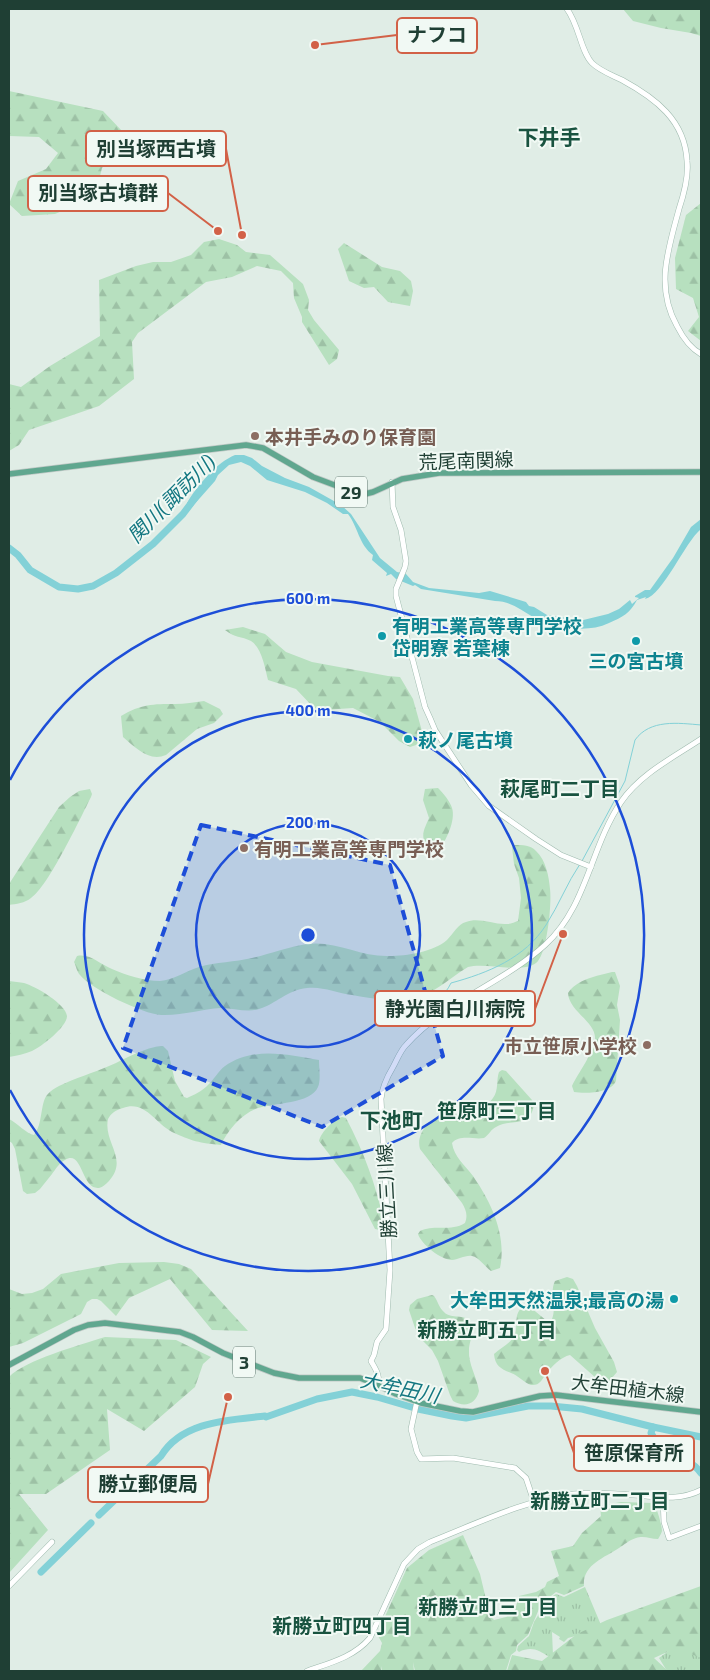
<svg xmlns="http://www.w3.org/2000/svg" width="710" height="1680" viewBox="0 0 710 1680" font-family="'Exo 2','Noto Sans JP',sans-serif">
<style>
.grass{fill:url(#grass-tufts)}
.forest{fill:url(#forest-firs)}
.water{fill:#83d1d7}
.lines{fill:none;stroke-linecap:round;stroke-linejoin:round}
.stream{stroke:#83d1d7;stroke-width:1}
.river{stroke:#83d1d7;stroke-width:7}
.secondary-casing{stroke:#9ebaae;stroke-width:6}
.primary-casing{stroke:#c0c9c6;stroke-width:7}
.secondary{stroke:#fff;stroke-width:5}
.primary{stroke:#60a78f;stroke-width:5.5}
.marked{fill:#1d4ed8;fill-opacity:0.2;stroke:#1d4ed8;stroke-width:4;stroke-dasharray:10 6;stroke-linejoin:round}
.ring{fill:none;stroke:#1d4ed8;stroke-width:2.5}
.education-dot{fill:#8d6e63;stroke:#f1f9f4;stroke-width:2}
.culture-dot{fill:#0f9aa8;stroke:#f1f9f4;stroke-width:2}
.labels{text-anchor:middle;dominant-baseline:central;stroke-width:4;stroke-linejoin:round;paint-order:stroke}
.shield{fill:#f1f9f4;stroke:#5e776e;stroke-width:1}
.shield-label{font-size:18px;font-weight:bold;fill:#1f3f34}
.education-label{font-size:19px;font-weight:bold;fill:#785e54;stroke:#f1f9f4;text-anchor:start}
.street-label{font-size:19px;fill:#1f3f34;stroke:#f1f9f4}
.culture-label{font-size:19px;font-weight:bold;fill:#0d838f;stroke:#f1f9f4;text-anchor:start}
.water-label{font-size:20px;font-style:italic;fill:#137781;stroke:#f1f9f4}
.neighbourhood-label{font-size:20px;font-weight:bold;fill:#195340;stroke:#f1f9f4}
.quarter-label{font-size:21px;font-weight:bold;fill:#195340;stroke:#f1f9f4}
.centre{fill:#1d4ed8;stroke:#f1f9f4;stroke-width:2.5}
.ring-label{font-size:15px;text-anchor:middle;font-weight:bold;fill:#1d4ed8;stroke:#f1f9f4;stroke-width:4;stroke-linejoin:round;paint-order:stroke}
.leader{fill:none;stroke:#d26147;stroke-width:2}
.callout-dot{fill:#d26147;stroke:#f1f9f4;stroke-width:2}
.callout{fill:#f1f9f4;stroke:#d26147;stroke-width:2}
.callout-label{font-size:20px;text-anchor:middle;font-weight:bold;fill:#1f3f34}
</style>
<defs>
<pattern id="grass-tufts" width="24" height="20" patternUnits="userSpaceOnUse" patternTransform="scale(1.25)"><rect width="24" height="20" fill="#b7e0bf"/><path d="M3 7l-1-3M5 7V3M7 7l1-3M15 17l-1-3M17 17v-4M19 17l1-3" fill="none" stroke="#9dc1a5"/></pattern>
<pattern id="forest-firs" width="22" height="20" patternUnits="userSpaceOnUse" patternTransform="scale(1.25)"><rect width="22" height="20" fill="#b7e0bf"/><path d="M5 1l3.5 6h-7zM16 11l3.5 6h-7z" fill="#9dc1a5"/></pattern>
</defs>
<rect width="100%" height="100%" fill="#e0ede6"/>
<!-- grass -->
<g class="grass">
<path d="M585,1587L601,1625L583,1634L568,1638L564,1642L559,1639L560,1637L552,1632L553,1655L549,1657C539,1650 531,1646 519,1652L517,1650L518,1646L529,1636L534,1622L548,1599L556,1594L564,1597Z"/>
<polygon points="679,1643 701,1653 701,1671 667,1671 659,1658"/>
</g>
<!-- forest -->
<g class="forest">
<polygon points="623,9 701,9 701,36 691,33 661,28 633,21"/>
<polygon points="9,91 103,111 122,131 114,151 102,168 97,188 81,203 55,214 22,216 9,204 18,181 46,169 58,153 39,137 9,136"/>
<polygon points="701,203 701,341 688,331 699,317 693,298 676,289 675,258 686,215"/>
<polygon points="219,239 237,245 246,252 270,255 303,284 309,300 308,310 314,320 339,350 337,359 329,365 302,322 302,317 294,298 293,283 281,271 257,266 232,277 206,282 138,333 132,342 134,379 99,406 29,430 19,445 9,451 9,384 21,387 50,366 100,336 99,280 136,266 153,262 171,262 191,255 204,242"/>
<polygon points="344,243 382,267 400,271 411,281 413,291 410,306 388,302 374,287 364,288 349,281 338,249"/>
<path d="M243,627L265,634L286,652L312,662L388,676L400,677L413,699L425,742L410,747L399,741L380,722L353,708L324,710L314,708L296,689L268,680C265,668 262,648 251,641C241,636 235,638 225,630Z"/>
<path d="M204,701L220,709L223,714L214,723L197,729L166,755C149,762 136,748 123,737L121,716C141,704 153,704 175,704C185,704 194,702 204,701Z"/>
<path d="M438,788C443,793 450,801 452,808C456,820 446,842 438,850H429C420,836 423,832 429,818L423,800L425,789Z"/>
<path d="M90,789L92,794L91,797C81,817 48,887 31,898C25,903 16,904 9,905V884L59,807L70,797L79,791Z"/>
<path d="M515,845C522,845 531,845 536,851C546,860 549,877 550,889C552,903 547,955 536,963C522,974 486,962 468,967C456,974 446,983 434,990C409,1004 378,1000 352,995C337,993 322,986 307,988C287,990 276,1004 259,1009C248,1013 233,1008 221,1008C201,1009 182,1016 161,1015C143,1014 91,989 80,975C77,972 76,966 74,962L77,956C90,953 101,965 112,969C126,975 144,981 160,981C173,980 186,971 199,967C216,962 235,962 252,958C270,954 288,947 307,944C335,940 361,957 389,956C407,956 433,952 447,940C453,934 458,924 466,922C479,917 494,925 507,924C511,924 515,922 518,921L521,898L519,878L514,864L512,847Z"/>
<path d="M612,972H615L620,986L617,1005L620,1020L616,1081C611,1093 586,1094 574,1092L572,1086C577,1075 595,1050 595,1040C597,1022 569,1012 568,993C577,979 597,976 612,972Z"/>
<path d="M9,981C14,982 20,982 24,983C35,986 66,1004 67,1016C67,1027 41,1047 32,1051C25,1054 16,1056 9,1057Z"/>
<path d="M163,1046L168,1051L175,1081L184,1097L187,1098C194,1095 202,1091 207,1086C214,1080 218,1071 225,1066C254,1046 288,1055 319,1060C319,1068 321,1080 318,1087C311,1104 273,1103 258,1108C241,1114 228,1130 221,1145C200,1143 191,1141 172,1132C155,1123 145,1100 123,1108C116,1110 111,1113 108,1119C103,1142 129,1159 109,1181C106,1184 103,1187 99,1188C81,1190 83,1149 65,1160C60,1162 55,1170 52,1174C48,1179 44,1184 40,1189L35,1193L27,1194L23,1191L15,1149L12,1143L9,1141V1119C17,1123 27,1134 34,1135C43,1124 40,1104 47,1095C50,1091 55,1088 59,1086C75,1078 93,1073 109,1066C126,1059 144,1047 163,1046Z"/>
<path d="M502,1070L506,1071L532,1100L534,1104C531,1129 511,1118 496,1127C491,1129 489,1135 484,1138C474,1140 460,1134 452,1143C454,1157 465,1165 473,1176C491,1202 507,1235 500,1268L491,1271C485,1267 479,1257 472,1256C465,1255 458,1260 452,1260C441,1260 421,1244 418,1234L420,1231C434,1224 451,1232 465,1223C468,1215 466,1210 462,1203L420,1149C415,1132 433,1115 449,1114C456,1114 464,1116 472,1114C480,1112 488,1105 493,1098C499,1090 496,1080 499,1072Z"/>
<path d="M342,1117L346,1118C364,1152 376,1185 384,1222V1227L380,1230L375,1229L352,1184L319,1141C321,1132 334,1119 342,1117Z"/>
<polygon points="164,1262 179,1264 191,1269 248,1331 212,1330 170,1279 129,1298 116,1316 101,1301 97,1299 92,1299 87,1302 81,1314 23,1343 9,1347 9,1289 22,1294 32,1293 43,1289 61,1274 119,1263"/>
<path d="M567,1277L573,1279L577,1286L595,1328L614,1362L617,1372L605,1386L570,1355C561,1357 552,1366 546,1374C544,1376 542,1381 539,1383C537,1385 533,1385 531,1385C524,1383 518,1375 511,1373C501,1369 495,1366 494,1354C500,1348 508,1345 513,1338C521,1329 509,1306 530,1307L547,1321L552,1319C557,1307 549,1293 555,1281Z"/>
<path d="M432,1295L434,1296C438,1301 439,1308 444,1312C450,1319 462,1314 469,1320C477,1327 469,1341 469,1350C468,1364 477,1377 479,1391C476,1404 465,1408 453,1401L450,1395L438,1361L432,1350L422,1340L415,1328L409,1310L410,1305L417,1299Z"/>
<path d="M105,1337L176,1340L211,1357L203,1364L195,1387L144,1431L107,1409L110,1450L46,1494H19L48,1530L9,1573V1377C25,1360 80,1345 105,1337Z"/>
<path d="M621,1502L653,1503C657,1507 662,1526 662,1531C662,1532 659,1538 658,1539C650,1539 644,1535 636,1538C629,1540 624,1545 619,1548C604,1558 582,1565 584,1586L564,1595L556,1592L547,1599L545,1604L539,1609L528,1635L517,1645L516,1651L511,1655L506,1671H415L413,1662L414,1671H382V1666L381,1671H361L380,1651L382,1643L377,1634L407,1568L429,1550L463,1535L480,1574L490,1616L494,1620L506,1617L515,1610L519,1596L536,1592L545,1587L547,1582L559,1576L551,1551L573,1546L582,1533L601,1516L600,1506Z"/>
<polygon points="701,1586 701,1658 676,1648 654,1658 668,1671 507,1671 512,1655 542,1661 577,1634 607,1620"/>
</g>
<!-- water -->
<path class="water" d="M235,455H244L252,458L262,466L285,478L309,487L341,505L351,514L380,558L397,572L406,574L413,582L429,588L479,593L490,591L526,602L529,606L534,607L547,615L562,617L575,622L608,614L619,609L630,600L632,604L639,598L635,597V596L645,590H650L673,558L691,527L701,519V529C685,542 663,595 645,599L646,597L637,600C630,613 623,617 609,623C592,631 574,629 557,626C551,625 545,621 540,619C538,618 535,618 533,617C521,610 510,601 495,601L421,589L415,585L413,586L396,579L391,574L386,576L387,573L372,560L373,555C359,545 358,527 348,514H343L327,503L305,492L267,480L250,466L241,462L229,465L218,475L215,481L192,507L187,503C197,486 217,462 235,455Z"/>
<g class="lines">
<!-- stream -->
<g class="stream">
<path d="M582,861L625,781L635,740C650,719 678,723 701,725"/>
<path d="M416,1013C430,1009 445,996 451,983C488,973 525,958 546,925C559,905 567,883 580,864"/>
</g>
<!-- river -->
<g class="river">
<polyline points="9,548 18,555 30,570 59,587 78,589 93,586 116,573 153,544 183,514 195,498"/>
<polyline points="653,1427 701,1437"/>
<path d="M99,1515L161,1456C182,1421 229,1420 265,1416L266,1417L317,1399L352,1392L377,1397L418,1409L452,1416L466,1418L528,1406H551L582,1409L653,1427L651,1433C658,1445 665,1457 676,1465C688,1459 693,1463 701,1473"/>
<polyline points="41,1572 91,1523"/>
</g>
<!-- secondary casing -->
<g class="secondary-casing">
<g id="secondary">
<path d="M567,9C579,25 581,52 592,63C600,71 612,75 622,80C655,98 685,120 687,161C689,177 684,194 679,209C668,250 655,287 677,326C683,338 690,348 701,354"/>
<polyline points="392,482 393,507 401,530 406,561 405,567 396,589 396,596 425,707 430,718 435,730 471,785 489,806 536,839 561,855 591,867"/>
<path d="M378,1385C380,1375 376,1370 371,1361L374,1355L377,1342L386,1329L390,1270L381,1099C382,1088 387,1077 393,1067C397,1060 400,1051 406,1045C444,1002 503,983 545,945C587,907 590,848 621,802C640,774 674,757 701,739"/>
<polyline points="417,1401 411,1429 417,1452 421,1459 453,1458 515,1468 526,1478 534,1502"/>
<polyline points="663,1498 664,1522 669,1538 701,1526"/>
<polyline points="9,1586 52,1542"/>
<path d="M307,1671C330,1663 354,1657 370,1638L404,1564L418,1549L430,1542C476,1524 524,1500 574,1494C594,1492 614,1494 634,1495C658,1497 680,1501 701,1490"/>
</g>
</g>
<!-- primary casing -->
<g class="primary-casing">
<g id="primary">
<polyline points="9,474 246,445 263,448 313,477 361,495 373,492 402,479 439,473 701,472"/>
<polyline points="9,1365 74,1330 88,1325 105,1323 180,1332 193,1337 223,1353 274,1373 299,1378 360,1378 378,1385 396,1394 421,1403 460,1411 473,1412 540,1396 556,1395 701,1412"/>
</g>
</g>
<!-- secondary -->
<use href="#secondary" class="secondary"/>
<!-- primary -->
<use href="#primary" class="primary"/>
</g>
<!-- marked area -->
<path class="marked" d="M201,825L390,865L443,1056L322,1127L123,1048Z"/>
<!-- distance rings -->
<g class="ring">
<circle cx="308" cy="935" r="112"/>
<circle cx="308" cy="935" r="224"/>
<path d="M10 780A336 336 0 1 1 10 1090"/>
</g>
<!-- markers -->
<g class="education-dot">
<circle cx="255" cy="436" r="5"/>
<circle cx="244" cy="848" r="5"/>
<circle cx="647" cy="1045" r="5"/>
</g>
<g class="culture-dot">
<circle cx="382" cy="636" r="5"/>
<circle cx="636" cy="641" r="5"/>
<circle cx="408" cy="739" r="5"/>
<circle cx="674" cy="1299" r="5"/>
</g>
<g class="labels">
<!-- shield labels -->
<g class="shield">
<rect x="335" y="476.5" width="32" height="31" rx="4"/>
<rect x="233" y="1346.5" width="22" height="31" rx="4"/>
</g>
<g class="shield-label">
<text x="351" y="492">29</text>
<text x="244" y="1362">3</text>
</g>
<!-- education labels -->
<g class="education-label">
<text x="265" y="436">本井手みのり保育園</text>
<text x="254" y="848">有明工業高等専門学校</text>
<text x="637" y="1045" text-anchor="end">市立笹原小学校</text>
</g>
<!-- street labels -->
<g class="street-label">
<text transform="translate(466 460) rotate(-2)">荒尾南関線</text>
<text transform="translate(386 1191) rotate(-93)">勝立三川線</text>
<text transform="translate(628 1388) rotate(7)">大牟田植木線</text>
</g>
<!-- culture labels -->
<g class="culture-label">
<text x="392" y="625">有明工業高等専門学校<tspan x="392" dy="22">岱明寮 若葉棟</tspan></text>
<text x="636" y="660" text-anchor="middle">三の宮古墳</text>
<text x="418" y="739">萩ノ尾古墳</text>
<text x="664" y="1299" text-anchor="end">大牟田天然温泉;最高の湯</text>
</g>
<!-- water labels -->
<g class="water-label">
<text transform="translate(171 498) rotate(-45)">関川(諏訪川)</text>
<text transform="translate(400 1387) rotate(12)">大牟田川</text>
</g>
<!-- neighbourhood labels -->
<g class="neighbourhood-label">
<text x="560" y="788">萩尾町二丁目</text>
<text x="497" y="1110">笹原町三丁目</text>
<text x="487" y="1329">新勝立町五丁目</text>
<text x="600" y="1500">新勝立町二丁目</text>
<text x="488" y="1606">新勝立町三丁目</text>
<text x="342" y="1625">新勝立町四丁目</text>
</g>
<!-- quarter labels -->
<g class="quarter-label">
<text x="549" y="136">下井手</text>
<text x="391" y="1119">下池町</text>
</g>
</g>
<circle cx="308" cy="935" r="8" class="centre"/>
<g class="ring-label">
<text x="308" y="604">600 m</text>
<text x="308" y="716">400 m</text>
<text x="308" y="828">200 m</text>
</g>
<!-- callouts -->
<path class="leader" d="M315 45L397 35M242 235L226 149M218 231L168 193M563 934L535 1009M545 1371L574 1453M228 1397L208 1484"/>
<g class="callout-dot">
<circle cx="315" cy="45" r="5"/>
<circle cx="242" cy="235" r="5"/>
<circle cx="218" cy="231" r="5"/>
<circle cx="563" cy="934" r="5"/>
<circle cx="545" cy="1371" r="5"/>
<circle cx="228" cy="1397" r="5"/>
</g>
<g class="callout">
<rect x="397" y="18" width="80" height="35" rx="5"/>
<rect x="86" y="131" width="140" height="35" rx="5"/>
<rect x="28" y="176" width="140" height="35" rx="5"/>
<rect x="375" y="991" width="160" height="35" rx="5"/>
<rect x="574" y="1436" width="120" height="35" rx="5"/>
<rect x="88" y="1467" width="120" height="35" rx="5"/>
</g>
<g class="callout-label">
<text x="437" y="42">ナフコ</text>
<text x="156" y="156">別当塚西古墳</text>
<text x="98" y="200">別当塚古墳群</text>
<text x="455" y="1016">静光園白川病院</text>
<text x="634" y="1460">笹原保育所</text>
<text x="148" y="1491">勝立郵便局</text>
</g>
<!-- border -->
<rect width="710" height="1680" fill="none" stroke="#1f3f34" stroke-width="20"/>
</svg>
